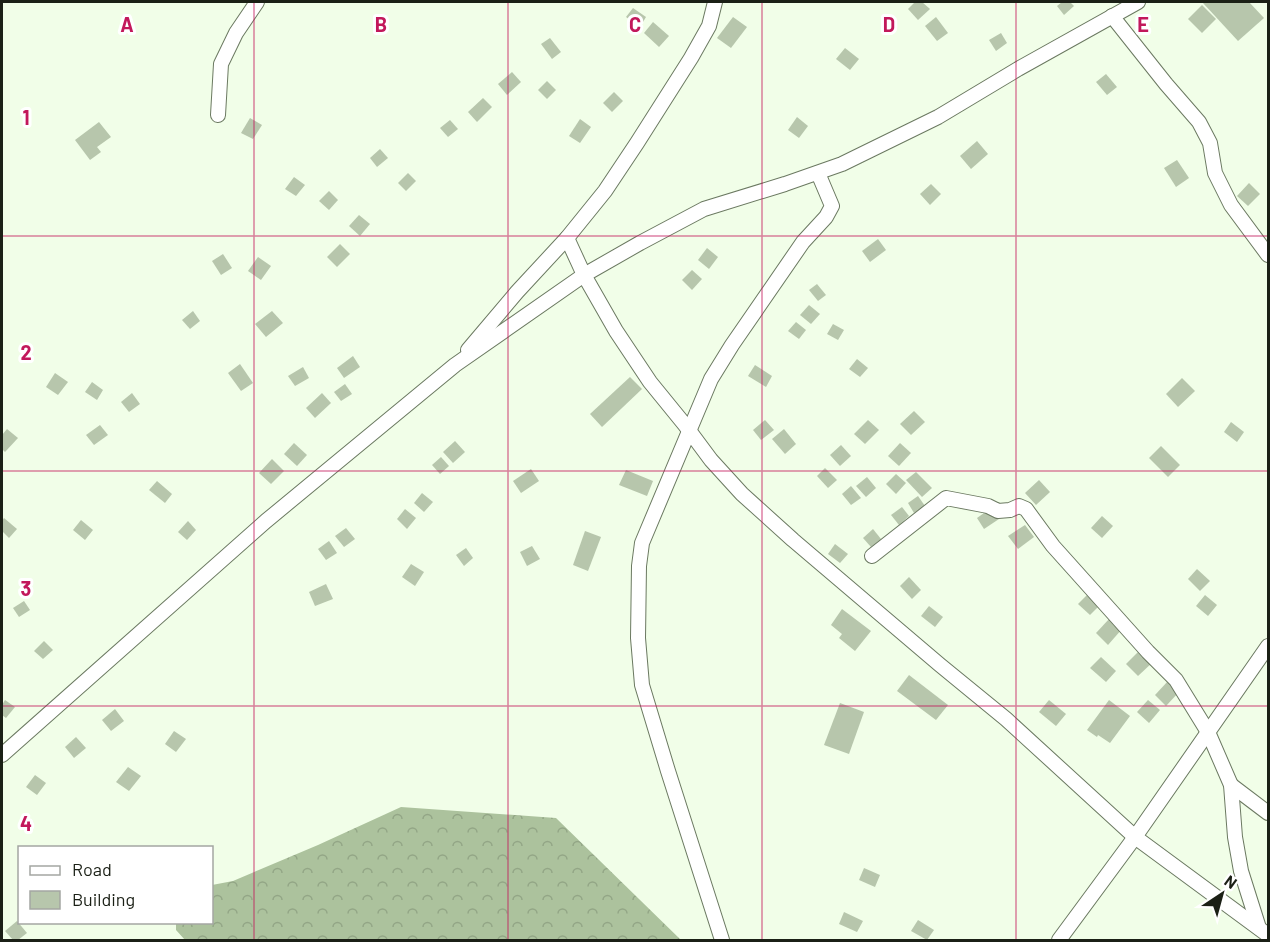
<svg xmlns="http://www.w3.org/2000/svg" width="1270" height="942" viewBox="0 0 1270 942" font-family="Barlow,sans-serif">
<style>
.forest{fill:url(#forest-crowns)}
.building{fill:#b7c6ac}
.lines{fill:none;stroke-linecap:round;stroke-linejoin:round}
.street-casing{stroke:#6b7961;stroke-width:16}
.street{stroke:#fff;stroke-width:14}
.grid{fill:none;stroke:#c2185b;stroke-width:1.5;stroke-opacity:0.55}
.grid-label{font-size:20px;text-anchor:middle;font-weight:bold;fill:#c2185b;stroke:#fff;stroke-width:6;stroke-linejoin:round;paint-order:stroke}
</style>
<defs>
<pattern id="forest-crowns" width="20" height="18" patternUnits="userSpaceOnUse" patternTransform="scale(1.5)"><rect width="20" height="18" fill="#acc29d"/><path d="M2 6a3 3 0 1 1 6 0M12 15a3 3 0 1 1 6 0" fill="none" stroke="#93a686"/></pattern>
</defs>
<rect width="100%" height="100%" fill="#f1fee8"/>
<!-- forest -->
<polygon class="forest" points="401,807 556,818 681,940 185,940 176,930 176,923 212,922 212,885 233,881 318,845"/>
<!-- building -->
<g class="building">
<polygon points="915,2 922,2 930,9 918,20 908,9"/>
<polygon points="1062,2 1070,2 1074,6 1064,15 1057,6"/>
<polygon points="1205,2 1249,2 1264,18 1238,41 1203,3"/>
<polygon points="1202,5 1216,19 1202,33 1188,19"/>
<polygon points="633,8 646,17 640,27 626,17"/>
<polygon points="733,17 747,27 731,48 717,38"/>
<polygon points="936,17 948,33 937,41 925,26"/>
<polygon points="653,22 669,36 659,47 644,33"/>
<polygon points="1001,33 1007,43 996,51 989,40"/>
<polygon points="550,38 561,52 552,59 541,44"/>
<polygon points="845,48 859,59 850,70 836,59"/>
<polygon points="512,72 521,82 507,95 498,84"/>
<polygon points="1106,74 1117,87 1107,95 1096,82"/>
<polygon points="547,81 556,90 547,99 538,90"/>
<polygon points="614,92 623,101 612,112 603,103"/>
<polygon points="483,98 492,107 477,122 468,112"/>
<polygon points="797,117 808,126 799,138 788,130"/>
<polygon points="250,118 262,125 253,139 241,133"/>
<polygon points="580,119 591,127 580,143 569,136"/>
<polygon points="450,120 458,129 448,137 440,128"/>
<polygon points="99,122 111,137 97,147 101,152 90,160 75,140"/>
<polygon points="977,141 988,154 971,169 960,156"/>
<polygon points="380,149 388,158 377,167 370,158"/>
<polygon points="1177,160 1189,178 1176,187 1164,168"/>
<polygon points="408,173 416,181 406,191 398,183"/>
<polygon points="294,177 305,185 296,196 285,189"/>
<polygon points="1249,183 1260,194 1248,206 1237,196"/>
<polygon points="931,184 941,194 930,205 920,194"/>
<polygon points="329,191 338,200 329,210 319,201"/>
<polygon points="359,215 370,224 360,236 349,226"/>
<polygon points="878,239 886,250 870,262 862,251"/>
<polygon points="340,244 350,254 337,267 327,257"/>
<polygon points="707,248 718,257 709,269 698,260"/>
<polygon points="223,254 232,268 221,275 212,261"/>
<polygon points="258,257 271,266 261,280 248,271"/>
<polygon points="692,270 702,279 692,290 682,280"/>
<polygon points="817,284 826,295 818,301 809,290"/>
<polygon points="809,305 820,314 811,324 800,315"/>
<polygon points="193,311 200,321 190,329 182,320"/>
<polygon points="272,311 283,323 266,337 255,324"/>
<polygon points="796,322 806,330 799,339 788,331"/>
<polygon points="833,324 844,330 838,340 827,334"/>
<polygon points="353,356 360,367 344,378 337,368"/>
<polygon points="857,359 868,368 860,377 849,369"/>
<polygon points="240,364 253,383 241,391 228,373"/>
<polygon points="755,365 772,376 766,387 748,376"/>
<polygon points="303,367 309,378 295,386 288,376"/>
<polygon points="55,373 68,382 58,395 46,387"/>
<polygon points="630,377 642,389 602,427 590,414"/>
<polygon points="1182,378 1195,391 1178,407 1166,394"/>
<polygon points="92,382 103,390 97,400 85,392"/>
<polygon points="345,384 352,394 341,401 334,392"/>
<polygon points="132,393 140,404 129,412 121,402"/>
<polygon points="322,393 331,403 315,418 306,408"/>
<polygon points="914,411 925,422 911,435 900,424"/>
<polygon points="765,420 774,430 761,440 753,430"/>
<polygon points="868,420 879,430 865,444 854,434"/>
<polygon points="1231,422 1244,432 1237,442 1224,432"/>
<polygon points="100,425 108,435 94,445 86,435"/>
<polygon points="7,429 18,438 5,452 2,449 2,435"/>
<polygon points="784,429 796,444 785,454 772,439"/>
<polygon points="455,441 465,452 453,463 443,452"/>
<polygon points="294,443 307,455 297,466 284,454"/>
<polygon points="900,443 911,453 899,466 888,456"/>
<polygon points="841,445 851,456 840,466 830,455"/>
<polygon points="1161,446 1180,465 1168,477 1149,458"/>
<polygon points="441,457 449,466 440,474 432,465"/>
<polygon points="272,459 284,471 271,484 259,473"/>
<polygon points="825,468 837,480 828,488 817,476"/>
<polygon points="531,469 539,481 521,493 513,481"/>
<polygon points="626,470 653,481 647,496 619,485"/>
<polygon points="916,472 932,488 922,497 906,480"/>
<polygon points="896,474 906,483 896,494 886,484"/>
<polygon points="867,477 876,488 866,497 856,486"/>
<polygon points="1039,480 1050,492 1036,505 1025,493"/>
<polygon points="157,481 172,494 165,503 149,490"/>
<polygon points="851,486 861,498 851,505 842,494"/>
<polygon points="422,493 433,502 424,512 414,503"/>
<polygon points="918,496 925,506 914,513 908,503"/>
<polygon points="902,507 909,516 899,525 891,515"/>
<polygon points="991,508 999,519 984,529 977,518"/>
<polygon points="405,509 416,518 407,529 397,519"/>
<polygon points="1102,516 1113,526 1102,538 1091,528"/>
<polygon points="4,518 17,529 9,538 2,531 2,521"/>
<polygon points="81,520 93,530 85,540 73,530"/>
<polygon points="188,521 196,530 187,540 178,532"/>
<polygon points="1025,525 1034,537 1018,549 1008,536"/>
<polygon points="346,528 355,539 344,547 335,536"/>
<polygon points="873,529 881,539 871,547 863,538"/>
<polygon points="585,531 601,537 588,571 573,565"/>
<polygon points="329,541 337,553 326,560 318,549"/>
<polygon points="835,544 848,554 840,563 828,554"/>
<polygon points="532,546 540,559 527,566 520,552"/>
<polygon points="466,548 473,558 464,566 456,555"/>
<polygon points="411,564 424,572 415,586 402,577"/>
<polygon points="1197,569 1210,581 1200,591 1188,579"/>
<polygon points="909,577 921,590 912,599 900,586"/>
<polygon points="326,584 333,599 315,606 309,592"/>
<polygon points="1089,593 1100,605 1090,615 1078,604"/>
<polygon points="1205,595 1217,605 1208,616 1196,606"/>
<polygon points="24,601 30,610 19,617 13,608"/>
<polygon points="929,606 943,617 935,627 921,616"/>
<polygon points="842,609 871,631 855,651 839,638 842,634 831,625"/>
<polygon points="1110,618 1122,629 1108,645 1096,633"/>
<polygon points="44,641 53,650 43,659 34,651"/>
<polygon points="1140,650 1153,662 1138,676 1126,664"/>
<polygon points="1101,657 1116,671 1106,682 1090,668"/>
<polygon points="909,675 948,705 936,720 897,691"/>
<polygon points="1168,681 1179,692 1166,706 1155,695"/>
<polygon points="5,700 15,707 6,718 2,715 2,705"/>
<polygon points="1049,700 1066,714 1056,726 1039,712"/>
<polygon points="1109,700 1130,716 1110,743 1098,735 1097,737 1087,730"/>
<polygon points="1148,700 1160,710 1149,723 1137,712"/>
<polygon points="840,703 864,712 849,754 824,745"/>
<polygon points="115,709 124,721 111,731 102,720"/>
<polygon points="174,731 186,739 176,752 165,744"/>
<polygon points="76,737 86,748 74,758 65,747"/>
<polygon points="128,767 141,776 129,791 116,782"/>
<polygon points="35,775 46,783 37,795 26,787"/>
<polygon points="864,868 880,875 875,887 859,880"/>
<polygon points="844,912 863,921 857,932 839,924"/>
<polygon points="918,920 934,930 927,940 911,931"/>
<polygon points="17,921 27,933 18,940 13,940 5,931"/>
</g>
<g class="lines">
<!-- street casing -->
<g class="street-casing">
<g id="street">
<polyline points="1112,16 1166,84 1199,122 1210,143 1215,173 1231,205 1268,255"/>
<polyline points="218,115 221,64 236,33 257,2"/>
<polyline points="567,238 584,275 616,331 650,382 685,425 711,460 742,494 793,540 940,665 1006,719 1135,837 1268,935"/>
<polyline points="468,350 517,292 567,238 605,191 637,143 691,58 709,26 715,2"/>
<polyline points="872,556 946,498 988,506 998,511 1010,510 1019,506 1026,509 1053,546 1148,652 1176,680 1208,732 1231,785 1235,837 1241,871 1259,928"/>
<polyline points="2,755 266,521 455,365 584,275 640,243 704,209 785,184 842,164 938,117 1018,69 1138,2"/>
<polyline points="1231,785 1268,813"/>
<polyline points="722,940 668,771 642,685 638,638 639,566 642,543 711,379 732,345 803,242 826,217 832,206 818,173"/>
<polyline points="1059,940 1135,837 1268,646"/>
</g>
</g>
<!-- street -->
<use href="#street" class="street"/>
</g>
<!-- grid -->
<path class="grid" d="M254,2V940M508,2V940M762,2V940M1016,2V940M2,236H1268M2,471H1268M2,706H1268"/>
<g class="grid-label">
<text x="127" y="32">A</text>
<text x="381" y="32">B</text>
<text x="635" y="32">C</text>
<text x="889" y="32">D</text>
<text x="1143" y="32">E</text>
<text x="26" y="125">1</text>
<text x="26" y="360">2</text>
<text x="26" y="596">3</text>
<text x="26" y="831">4</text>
</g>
<!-- border -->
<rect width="1270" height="942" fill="none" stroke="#1b2016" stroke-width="6"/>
<!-- legend -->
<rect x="18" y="846" width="195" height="78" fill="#ffffff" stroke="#a4a6a2" stroke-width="1.5"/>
<rect x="30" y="866" width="30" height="9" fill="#ffffff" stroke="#a4a6a2" stroke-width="1.5"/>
<text x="72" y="876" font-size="18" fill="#1b2016">Road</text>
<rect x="30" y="891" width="30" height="18" fill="#b7c6ac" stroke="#a4a6a2" stroke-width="1.5"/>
<text x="72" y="906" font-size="18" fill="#1b2016">Building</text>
<!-- north arrow -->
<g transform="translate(1222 894) rotate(36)" stroke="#ffffff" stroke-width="4.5" paint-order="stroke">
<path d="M0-4.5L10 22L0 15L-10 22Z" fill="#1b2016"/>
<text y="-9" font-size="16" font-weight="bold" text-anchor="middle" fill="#1b2016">N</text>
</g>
</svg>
